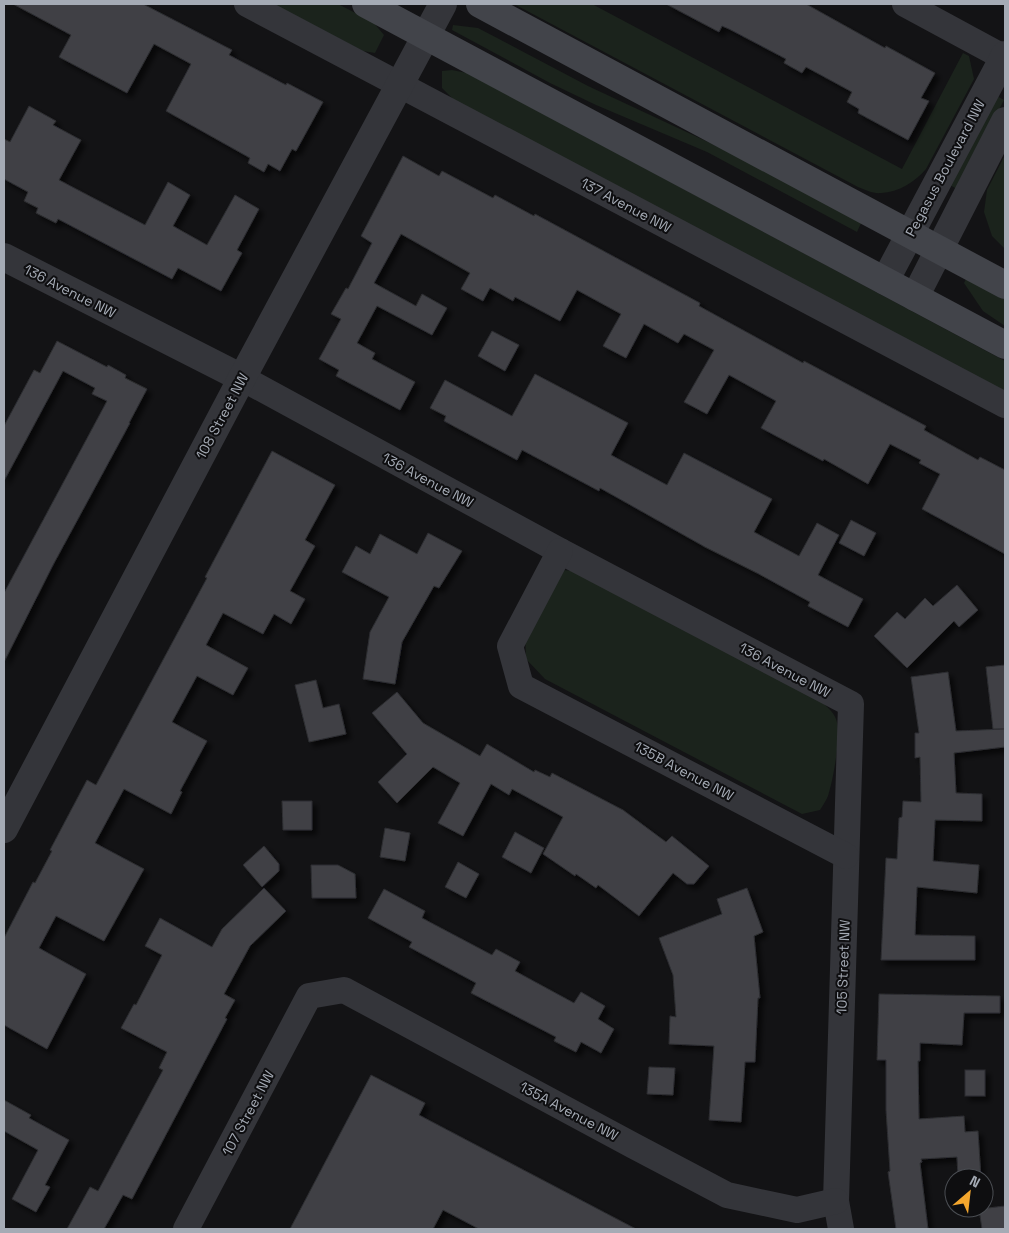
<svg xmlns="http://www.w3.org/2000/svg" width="1009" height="1233" viewBox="0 0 1009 1233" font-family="'Space Grotesk',sans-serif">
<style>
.green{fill:#1b231c}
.building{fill:#3f4145;stroke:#2d2d31;filter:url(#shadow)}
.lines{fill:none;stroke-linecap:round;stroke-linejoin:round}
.minor{stroke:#34353a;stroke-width:26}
.tertiary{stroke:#34353a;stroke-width:28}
.secondary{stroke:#42444a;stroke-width:28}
.labels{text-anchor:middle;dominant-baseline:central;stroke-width:4;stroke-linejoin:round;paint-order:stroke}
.street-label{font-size:14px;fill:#a5abb5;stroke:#0e0e10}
</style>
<defs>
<filter id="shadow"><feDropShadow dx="4.5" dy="4.5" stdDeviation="2.5" flood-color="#0009"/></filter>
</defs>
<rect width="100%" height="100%" fill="#131315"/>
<!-- green -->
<g class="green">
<polygon points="273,4 338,4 373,22 384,35 375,53 363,51"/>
<path d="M514,4H592L902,169L963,53L969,56L974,79L926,169C915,182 899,192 881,193C874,194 865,190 858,187Z"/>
<polygon points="453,25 478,28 588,86 753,163 862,221 857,232 707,152 596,105 550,83 452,30"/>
<polygon points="452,70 467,73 1005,361 1005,392 454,100 442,88 442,71"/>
<polygon points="995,95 1004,100 957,189 948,184"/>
<polygon points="1005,155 1005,249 992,236 984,212 987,190"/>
<polygon points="966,279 1005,297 1005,326 983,311 964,283"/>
<path d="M562,570L575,571L818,699C825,705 833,711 836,719C842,734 833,780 828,796C826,801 823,805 820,810L802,814L545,679L526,659L525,631Z"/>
</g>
<!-- building -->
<g class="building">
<polygon points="13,4 143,4 232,50 229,55 286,85 287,83 323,102 296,151 292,149 280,171 268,164 264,172 248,163 250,158 166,111 191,64 154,44 127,93 59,57 71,35"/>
<polygon points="666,4 806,4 885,48 886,46 935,73 921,98 929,101 908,140 858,113 859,109 847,102 852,92 806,67 802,73 784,63 786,59 729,29 722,26 719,32"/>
<polygon points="29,106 56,121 53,125 81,140 59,180 145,225 168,182 190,195 173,226 207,245 235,195 259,209 237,250 242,253 221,291 178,268 172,279 58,219 56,223 36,213 38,208 24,201 28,192 4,179 4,139 10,142"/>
<polygon points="403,156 439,176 442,171 493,198 495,195 534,216 535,214 700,303 699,306 803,363 804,361 926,426 924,430 978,460 980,457 1005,470 1005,554 922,509 940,474 919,463 921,460 890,444 868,484 824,459 823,461 761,428 776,401 729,375 707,414 684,402 714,350 684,334 678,343 644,324 626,358 603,346 621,314 577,290 560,321 515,297 513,301 490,288 483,301 461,289 470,273 401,234 374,283 416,306 422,294 447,308 432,335 377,306 357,343 375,353 372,359 415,382 400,410 336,376 339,370 319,359 341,319 331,314 346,288 348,289 372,243 361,236"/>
<polygon points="492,331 519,345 505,371 478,356"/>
<polygon points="57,341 107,367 108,365 126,375 125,378 147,389 129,423 130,423 53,565 4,662 4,593 107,401 92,394 95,388 63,371 4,481 4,426 34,370 40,373"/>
<polygon points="535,374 628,423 611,455 667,485 684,453 772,499 754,532 799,556 817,523 839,535 818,575 863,599 848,627 808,606 810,602 757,573 705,547 600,488 599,491 522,450 517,460 444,421 446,416 430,408 445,380 512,416"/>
<polygon points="272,451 335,485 305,540 315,546 290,591 305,599 291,624 274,614 263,634 223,613 206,645 248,668 233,695 197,676 172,722 207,741 180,791 182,792 171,814 124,789 95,843 144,869 104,941 56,916 39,948 86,974 47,1049 4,1025 4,938 33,882 35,883 52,851 50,850 87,780 96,785 156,673 207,578 205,577"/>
<polygon points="851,520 876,533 864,556 839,543"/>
<polygon points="428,533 462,551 439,588 434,586 402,642 395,684 363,679 370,632 389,597 342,572 356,546 370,554 380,534 417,554"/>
<polygon points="957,585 978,610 959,627 954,621 907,668 874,636 897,612 905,619 925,598 933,606"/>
<polygon points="1005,665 1005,729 993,729 986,667"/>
<polygon points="948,672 956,731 1005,729 1005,747 954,753 956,793 982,794 982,821 935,820 933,861 979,865 977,893 917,887 915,935 975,936 975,960 881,960 886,858 897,859 899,818 902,817 903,801 921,802 920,757 915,758 915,733 919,733 911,677"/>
<polygon points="316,680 323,708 339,704 346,734 309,742 295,685"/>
<polygon points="397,692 423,723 480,756 487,744 534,772 535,770 550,777 552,773 623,810 666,842 672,836 709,866 694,884 687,884 673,873 639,916 598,885 596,888 576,874 575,876 543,854 563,817 512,789 509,795 491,784 463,836 438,823 460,783 433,767 397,803 378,782 407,754 372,713"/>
<polygon points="282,801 312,801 312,830 283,830"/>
<polygon points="385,828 410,833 405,861 380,857"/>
<polygon points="515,832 544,848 531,873 502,857"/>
<polygon points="264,846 279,864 279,871 262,887 243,865"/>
<polygon points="458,862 479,874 466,898 445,887"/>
<polygon points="311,865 338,865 355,874 356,898 312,898"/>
<polygon points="264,888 286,911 250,946 224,994 235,1000 225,1018 227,1019 132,1199 123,1195 104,1229 67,1229 90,1187 98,1191 163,1070 159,1068 167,1052 121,1028 134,1004 136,1005 162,955 145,946 160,918 212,947 222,929"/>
<polygon points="747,888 763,932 754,936 760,998 758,998 755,1062 745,1062 741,1122 709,1120 714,1046 669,1044 670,1016 676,1017 673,975 659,938 722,914 717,899"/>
<polygon points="384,889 425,911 422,918 492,955 496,949 520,962 515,971 574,1003 581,992 605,1006 598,1019 614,1029 601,1053 581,1042 576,1052 554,1041 556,1037 471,993 476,983 409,947 412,942 368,918"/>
<polygon points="879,994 1000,996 1000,1013 964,1013 962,1045 920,1043 920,1061 918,1061 919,1119 964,1116 965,1132 978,1131 981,1178 958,1178 957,1157 921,1159 922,1162 920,1163 928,1229 896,1229 888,1172 890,1171 886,1110 886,1060 877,1060"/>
<polygon points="649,1067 675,1068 673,1095 647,1094"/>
<rect x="965" y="1070" width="20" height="26"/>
<polygon points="371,1075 425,1103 419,1115 636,1229 479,1229 443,1210 433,1229 290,1229"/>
<polygon points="4,1100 31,1115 29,1118 69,1140 45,1185 50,1187 36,1212 12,1199 38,1150 4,1131"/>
<polygon points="1005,1206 1005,1229 982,1229 979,1209"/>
</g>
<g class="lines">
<!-- minor -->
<g class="minor">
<polyline points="247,4 1005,405"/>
<polyline points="905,4 1005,58"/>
<polyline points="242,378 560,551 851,704 836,1201 841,1229"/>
<polyline points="560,551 510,646 521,686 846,856"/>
<polyline points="186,1229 309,996 344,990 634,1146 727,1195 797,1210 836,1201"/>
</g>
<!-- tertiary -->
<g class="tertiary">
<polyline points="4,257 242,378"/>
<polyline points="885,281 1005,55"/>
<polyline points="915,297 1005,121"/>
<polyline points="4,829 242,378 443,4"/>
</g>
<!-- secondary -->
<g class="secondary">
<polyline points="366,4 1005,345"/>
<polyline points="480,4 1005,285"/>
</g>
</g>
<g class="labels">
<!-- street labels -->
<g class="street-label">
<text transform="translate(945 168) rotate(-62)">Pegasus Boulevard NW</text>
<text transform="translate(626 205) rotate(28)">137 Avenue NW</text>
<text transform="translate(70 291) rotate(27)">136 Avenue NW</text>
<text transform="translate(222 416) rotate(-62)">108 Street NW</text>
<text transform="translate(428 480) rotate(28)">136 Avenue NW</text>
<text transform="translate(785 670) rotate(28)">136 Avenue NW</text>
<text transform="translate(684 771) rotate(28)">135B Avenue NW</text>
<text transform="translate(843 967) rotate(-88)">105 Street NW</text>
<text transform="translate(569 1111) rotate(28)">135A Avenue NW</text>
<text transform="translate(248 1113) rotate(-62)">107 Street NW</text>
</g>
</g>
<!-- border -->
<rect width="1009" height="1233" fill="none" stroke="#a5abb5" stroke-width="10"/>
<!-- north arrow -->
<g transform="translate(969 1193) rotate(28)"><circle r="24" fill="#0e0e10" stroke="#4a4d52"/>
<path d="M0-4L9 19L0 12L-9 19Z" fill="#f3a62d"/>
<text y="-8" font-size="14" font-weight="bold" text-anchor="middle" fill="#a5abb5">N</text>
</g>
</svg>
